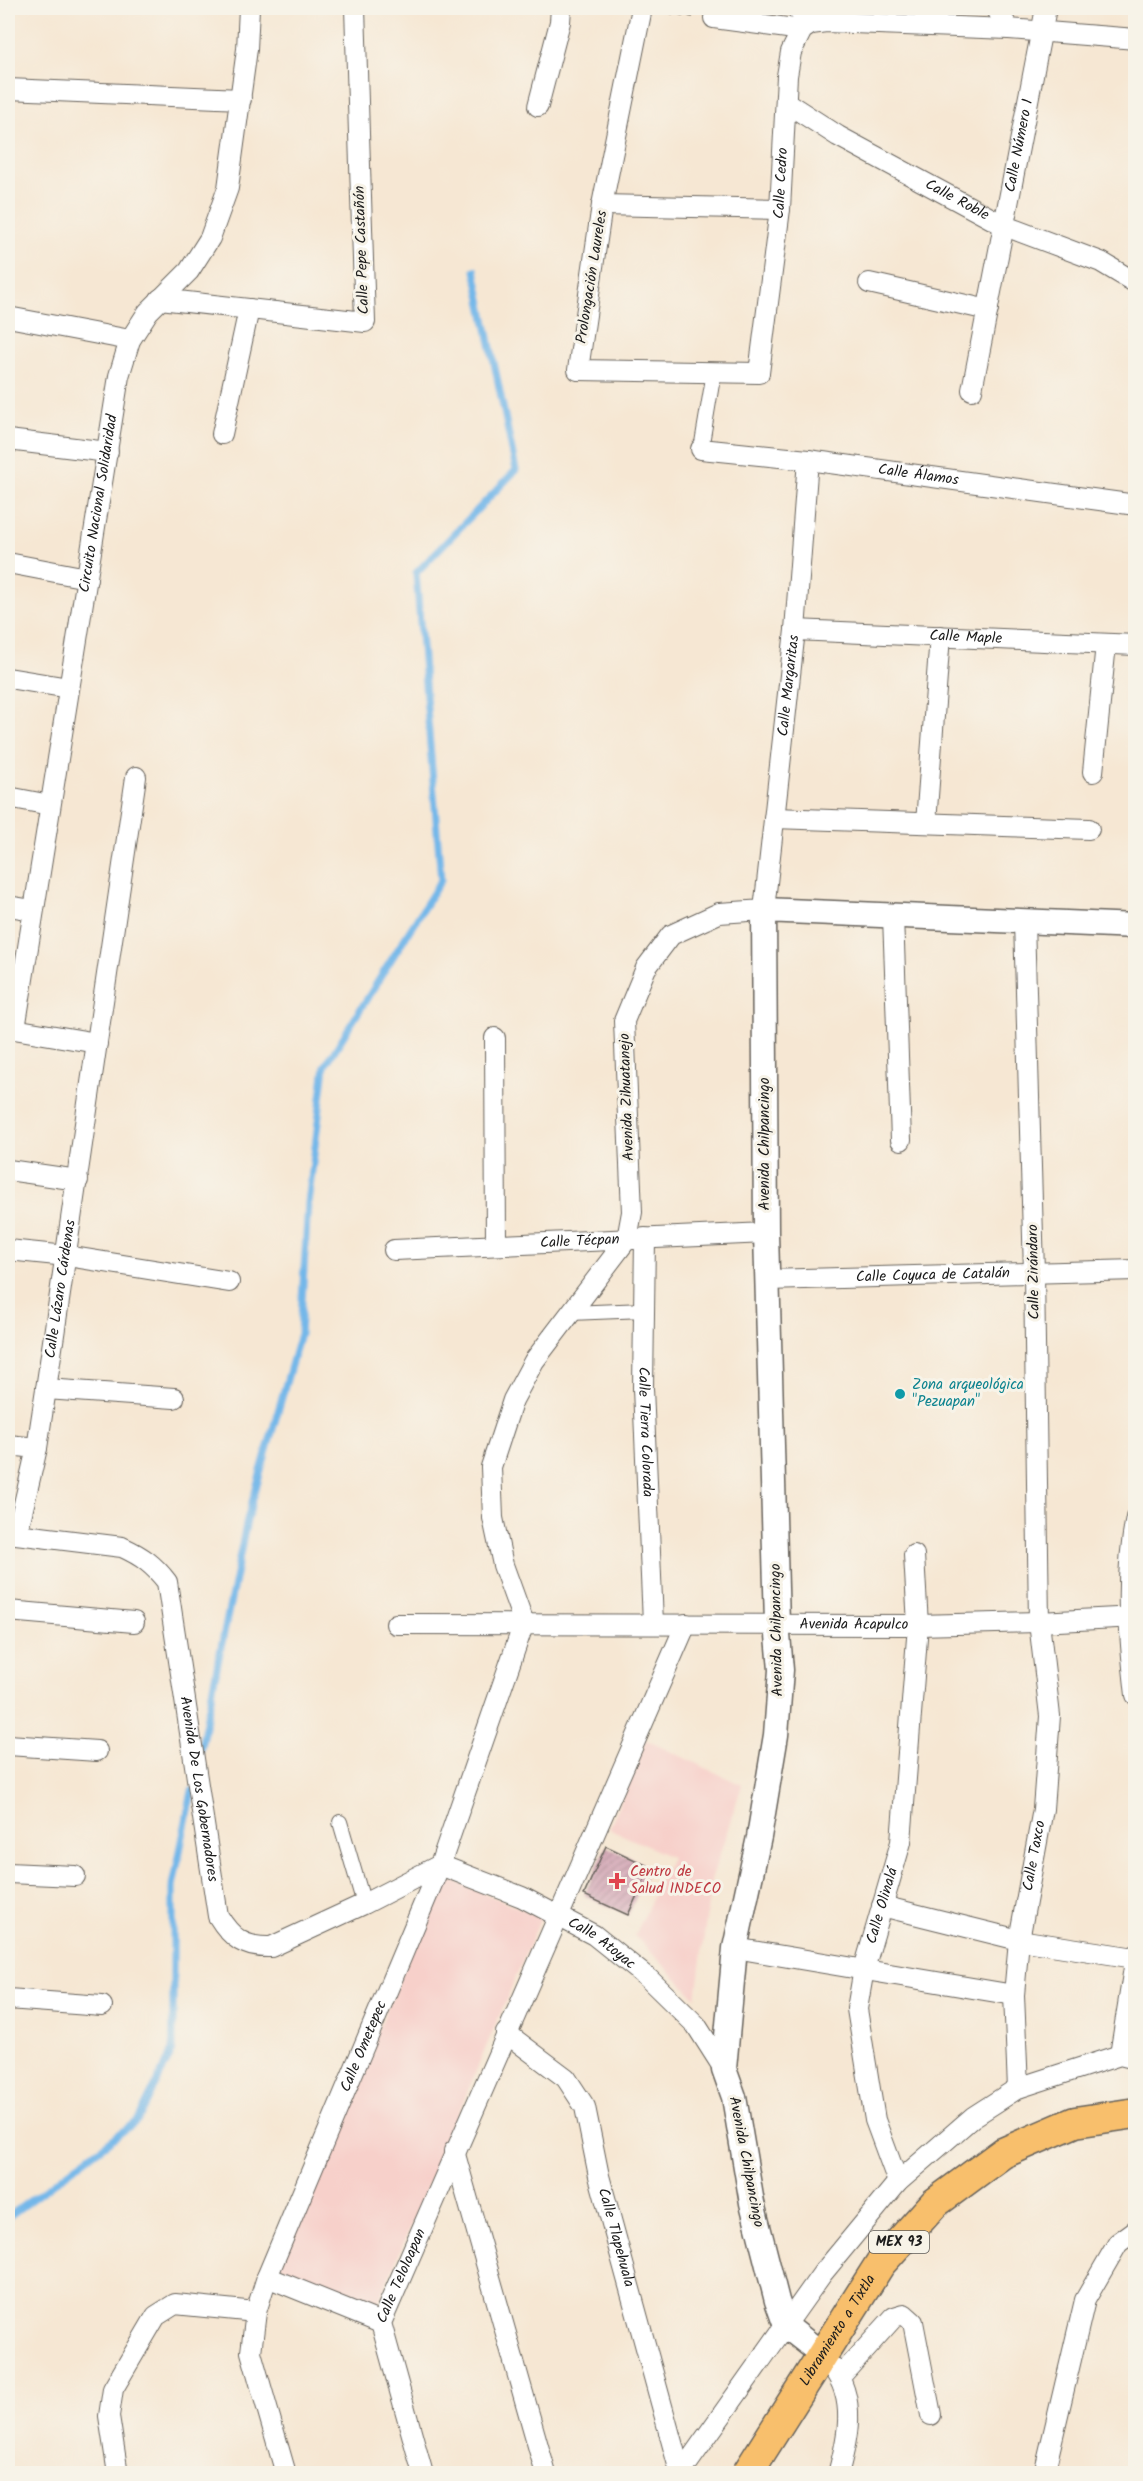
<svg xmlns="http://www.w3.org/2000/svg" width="1143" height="2481" viewBox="0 0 1143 2481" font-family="Kalam,sans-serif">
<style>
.built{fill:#f7d0ca}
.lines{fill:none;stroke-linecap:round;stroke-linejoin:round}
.stream{stroke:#73b7e9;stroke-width:7}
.building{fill:url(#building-hatch)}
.pedestrian-casing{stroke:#68635c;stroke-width:16}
.minor-casing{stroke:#68635c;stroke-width:22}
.tertiary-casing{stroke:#68635c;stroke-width:27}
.primary-casing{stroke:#68635c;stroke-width:33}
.path{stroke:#68635c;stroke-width:4;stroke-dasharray:4.5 4.5;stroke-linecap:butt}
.pedestrian{stroke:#fff;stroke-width:14}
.minor{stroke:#fff;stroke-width:20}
.tertiary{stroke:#fff;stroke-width:24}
.primary{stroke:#f8bf6c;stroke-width:30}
.culture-dot{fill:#0f9aa8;stroke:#f7f3e8;stroke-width:2}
.health-dot{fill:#e0444e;stroke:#f7f3e8;stroke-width:2}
.labels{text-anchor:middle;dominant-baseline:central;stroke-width:6;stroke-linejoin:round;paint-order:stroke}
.shield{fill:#f7f3e8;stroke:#5e5c59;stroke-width:1.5}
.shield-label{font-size:14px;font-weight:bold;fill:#1c1c1c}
.street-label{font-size:15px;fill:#1c1c1c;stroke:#f7f3e8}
.culture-label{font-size:15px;fill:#0d838f;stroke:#f7f3e8;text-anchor:start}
.health-label{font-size:15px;fill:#be3a42;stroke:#f7f3e8;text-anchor:start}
</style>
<defs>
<pattern id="building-hatch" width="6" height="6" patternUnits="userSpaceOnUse" patternTransform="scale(1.5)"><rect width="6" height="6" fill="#d1a1b2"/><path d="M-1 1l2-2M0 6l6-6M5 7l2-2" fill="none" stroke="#a98290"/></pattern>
</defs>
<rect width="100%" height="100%" fill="#f7f3e8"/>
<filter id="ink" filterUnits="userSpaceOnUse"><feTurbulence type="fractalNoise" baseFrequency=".0167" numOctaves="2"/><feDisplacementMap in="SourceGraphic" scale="12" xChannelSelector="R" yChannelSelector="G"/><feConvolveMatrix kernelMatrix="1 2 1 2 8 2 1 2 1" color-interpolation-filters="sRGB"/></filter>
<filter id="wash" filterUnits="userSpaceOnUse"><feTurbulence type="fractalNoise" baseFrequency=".008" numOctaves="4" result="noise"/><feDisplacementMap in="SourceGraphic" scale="24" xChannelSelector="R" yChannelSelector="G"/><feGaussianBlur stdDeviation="1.35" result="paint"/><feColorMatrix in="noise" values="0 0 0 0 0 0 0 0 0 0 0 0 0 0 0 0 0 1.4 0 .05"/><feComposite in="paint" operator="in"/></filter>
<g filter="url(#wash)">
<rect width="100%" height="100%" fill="#f6e7d3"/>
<!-- built -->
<g class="built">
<polygon points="646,1740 742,1785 711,1881 696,1998 635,1936 671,1857 609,1829"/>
<polygon points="443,1876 541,1917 376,2308 279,2267"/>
</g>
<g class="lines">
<!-- stream -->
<g class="stream">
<polyline points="200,1751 247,1520 300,1334 308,1203 325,1066 441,880 416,573 516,470 475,270"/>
<polyline points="8,2217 138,2120 173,2050 173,1886 192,1791"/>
</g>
</g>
<g id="blocks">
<!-- building -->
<polygon class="building" points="606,1846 650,1867 628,1915 584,1895"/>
</g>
</g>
<g filter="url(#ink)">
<use href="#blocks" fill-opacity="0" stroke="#68635c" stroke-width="1.5"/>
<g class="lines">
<!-- pedestrian casing -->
<g class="pedestrian-casing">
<g id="pedestrian">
<polyline points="701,449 714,372"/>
<polyline points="570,1313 644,1310"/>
<polyline points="340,1822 364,1904"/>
</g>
</g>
<!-- minor casing -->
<g class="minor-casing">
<g id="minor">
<path id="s1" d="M642,8L602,205L578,370L759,373L780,209L787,76L791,52L802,30L811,24L826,22L1009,29L1136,39"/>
<polyline points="796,8 811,24"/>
<polyline points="996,8 1009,29"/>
<polyline points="714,18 802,30"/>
<polyline points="8,89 241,99"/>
<path id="s2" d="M787,103L838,136L1005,226L1101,262L1136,283"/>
<polyline points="538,106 560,22 561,8"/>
<polyline points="602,205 780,209"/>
<polyline points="869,283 988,310"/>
<polyline points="160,299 365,322 355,8"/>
<polyline points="8,317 130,340"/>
<path id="s3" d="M972,390L1046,8"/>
<polyline points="222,434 249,309"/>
<polyline points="8,440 108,452"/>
<path id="s4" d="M701,449L808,460L1136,505"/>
<polyline points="8,563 87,578"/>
<path id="s5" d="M795,630L1136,645"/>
<polyline points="8,678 69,688"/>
<polyline points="1093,772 1106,644"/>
<polyline points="8,797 50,805"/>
<polyline points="774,818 1089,829"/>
<polyline points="926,823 940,636"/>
<polyline points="8,906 33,910"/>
<polyline points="893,916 901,1140"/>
<polyline points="8,1028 97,1043"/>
<path id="s6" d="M15,1029L119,376L130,340L148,312L189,271L210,238L228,188L247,49L249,8"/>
<polyline points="495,1038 496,1245"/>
<polyline points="8,1170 78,1180"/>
<path id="s7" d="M645,1238L643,1388L653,1623"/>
<polyline points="8,1250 67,1256 229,1282"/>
<path id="s8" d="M394,1250L766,1233"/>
<path id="s9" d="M767,1280L1136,1270"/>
<polyline points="46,1389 174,1398"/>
<polyline points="8,1445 37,1448"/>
<path d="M1136,1518C1124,1577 1129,1635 1136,1695"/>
<path id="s10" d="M8,1533L122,1547C142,1556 154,1565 167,1582L218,1916C232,1939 245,1948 271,1947L364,1904L440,1865L522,1897L594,1935L649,1979L696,2025L724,2069"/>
<path id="s11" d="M17,1534L37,1448L46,1389L136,777"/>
<polyline points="8,1611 134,1622"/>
<path id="s12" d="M396,1624L918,1625L1039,1622L1136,1617"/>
<polyline points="8,1745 97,1751"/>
<polyline points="8,1873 75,1876"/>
<polyline points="882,1906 1019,1940 1135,1958"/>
<polyline points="735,1948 1014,1995"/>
<polyline points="8,1999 102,2006"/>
<path id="s13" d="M506,2033L566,2078L585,2107L599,2176L680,2472"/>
<polyline points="1120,2055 1136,1955"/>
<path id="s14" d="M1018,2088L1014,1995L1019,1940L1043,1809L1050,1716L1039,1622L1034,1272L1024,921"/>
<polyline points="454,2151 546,2474"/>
<path id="s15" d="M898,2182L875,2120L857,2009L864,1969L901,1842L918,1625L914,1555"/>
<polyline points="267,2277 381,2323"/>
<path d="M832,2367C857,2399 848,2438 838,2474"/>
<polyline points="840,2377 894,2317 904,2314 913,2322 931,2415"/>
<polyline points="118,2474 109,2416 113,2389 156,2316 175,2304 256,2312"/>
<path id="s16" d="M286,2474L251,2352L256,2312L267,2277L440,1865L524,1623L503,1565L493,1518L491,1467L513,1400L534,1361L627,1239L632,1212L624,1021L646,968L671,935L719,913L764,910L795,630L808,460"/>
<path id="s17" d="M423,2474L381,2323L686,1624"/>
<polyline points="680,2474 822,2274 898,2182 973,2117 1018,2088 1120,2055 1136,2059"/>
<polyline points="1044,2474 1085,2300 1118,2243 1136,2230"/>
</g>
</g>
<!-- tertiary casing -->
<g class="tertiary-casing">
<polyline id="tertiary" points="823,2355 786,2326 777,2301 752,2203 734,2097 724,2069 735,1948 759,1837 776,1735 781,1670 777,1623 766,1233 764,910 1136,926"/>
</g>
<!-- primary casing -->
<g class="primary-casing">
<g id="primary">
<path id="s18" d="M747,2474L880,2264L935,2203L1003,2153L1075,2122L1136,2113"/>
</g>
</g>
<!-- path -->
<polyline class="path" points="662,11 696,16"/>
<!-- pedestrian -->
<use href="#pedestrian" class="pedestrian"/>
<!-- minor -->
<use href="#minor" class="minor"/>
<!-- tertiary -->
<use href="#tertiary" class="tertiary"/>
<!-- primary -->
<use href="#primary" class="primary"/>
</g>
</g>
<!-- markers -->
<circle class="culture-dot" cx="900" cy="1394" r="6"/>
<path class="health-dot" d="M614 1872h6v6h6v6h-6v6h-6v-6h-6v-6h6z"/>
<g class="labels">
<!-- shield labels -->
<rect class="shield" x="869" y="2231" width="60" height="22" rx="4.5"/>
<g class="shield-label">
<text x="899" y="2242">MEX 93</text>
</g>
<!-- street labels -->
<g class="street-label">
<text stroke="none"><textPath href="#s3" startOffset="249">Calle Número 1</textPath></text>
<text stroke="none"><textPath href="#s1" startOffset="740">Calle Cedro</textPath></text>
<text stroke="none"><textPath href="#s2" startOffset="196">Calle Roble</textPath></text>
<text transform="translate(362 250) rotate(-92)">Calle Pepe Castañón</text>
<text transform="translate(592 277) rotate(-81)">Prolongación Laureles</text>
<text stroke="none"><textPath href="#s4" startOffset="219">Calle Álamos</textPath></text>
<text stroke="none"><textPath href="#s6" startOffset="532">Circuito Nacional Solidaridad</textPath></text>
<text stroke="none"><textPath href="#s5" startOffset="171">Calle Maple</textPath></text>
<text stroke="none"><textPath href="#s16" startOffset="1977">Calle Margaritas</textPath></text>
<text transform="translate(627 1097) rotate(-92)">Avenida Zihuatanejo</text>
<text transform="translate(765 1144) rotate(-90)">Avenida Chilpancingo</text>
<text stroke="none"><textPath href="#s8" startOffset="186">Calle Técpan</textPath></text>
<text transform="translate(1034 1272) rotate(-91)">Calle Zirándaro</text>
<text stroke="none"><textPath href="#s9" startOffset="166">Calle Coyuca de Catalán</textPath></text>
<text stroke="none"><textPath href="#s11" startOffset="249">Calle Lázaro Cárdenas</textPath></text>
<text stroke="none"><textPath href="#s7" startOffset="194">Calle Tierra Colorada</textPath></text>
<text stroke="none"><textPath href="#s12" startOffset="458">Avenida Acapulco</textPath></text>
<text transform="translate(777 1630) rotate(-91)">Avenida Chilpancingo</text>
<text stroke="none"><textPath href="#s10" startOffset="382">Avenida De Los Gobernadores</textPath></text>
<text stroke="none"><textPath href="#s14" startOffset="234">Calle Taxco</textPath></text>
<text stroke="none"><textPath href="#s15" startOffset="285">Calle Olinalá</textPath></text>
<text stroke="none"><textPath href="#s10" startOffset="944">Calle Atoyac</textPath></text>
<text stroke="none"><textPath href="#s16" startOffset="454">Calle Ometepec</textPath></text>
<text transform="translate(746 2162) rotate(79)">Avenida Chilpancingo</text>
<text stroke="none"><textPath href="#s13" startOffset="244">Calle Tlapehuala</textPath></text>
<text stroke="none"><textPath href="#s17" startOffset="208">Calle Teloloapan</textPath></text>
<text stroke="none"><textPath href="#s18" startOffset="170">Libramiento a Tixtla</textPath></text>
</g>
<!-- culture labels -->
<g class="culture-label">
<text x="912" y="1385">Zona arqueológica<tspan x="912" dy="17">"Pezuapan"</tspan></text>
</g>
<!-- health labels -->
<g class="health-label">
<text x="630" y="1872">Centro de<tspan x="630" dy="17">Salud INDECO</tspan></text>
</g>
</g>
<!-- margin -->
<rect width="1143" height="2481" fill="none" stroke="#f7f3e8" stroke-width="30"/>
</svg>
